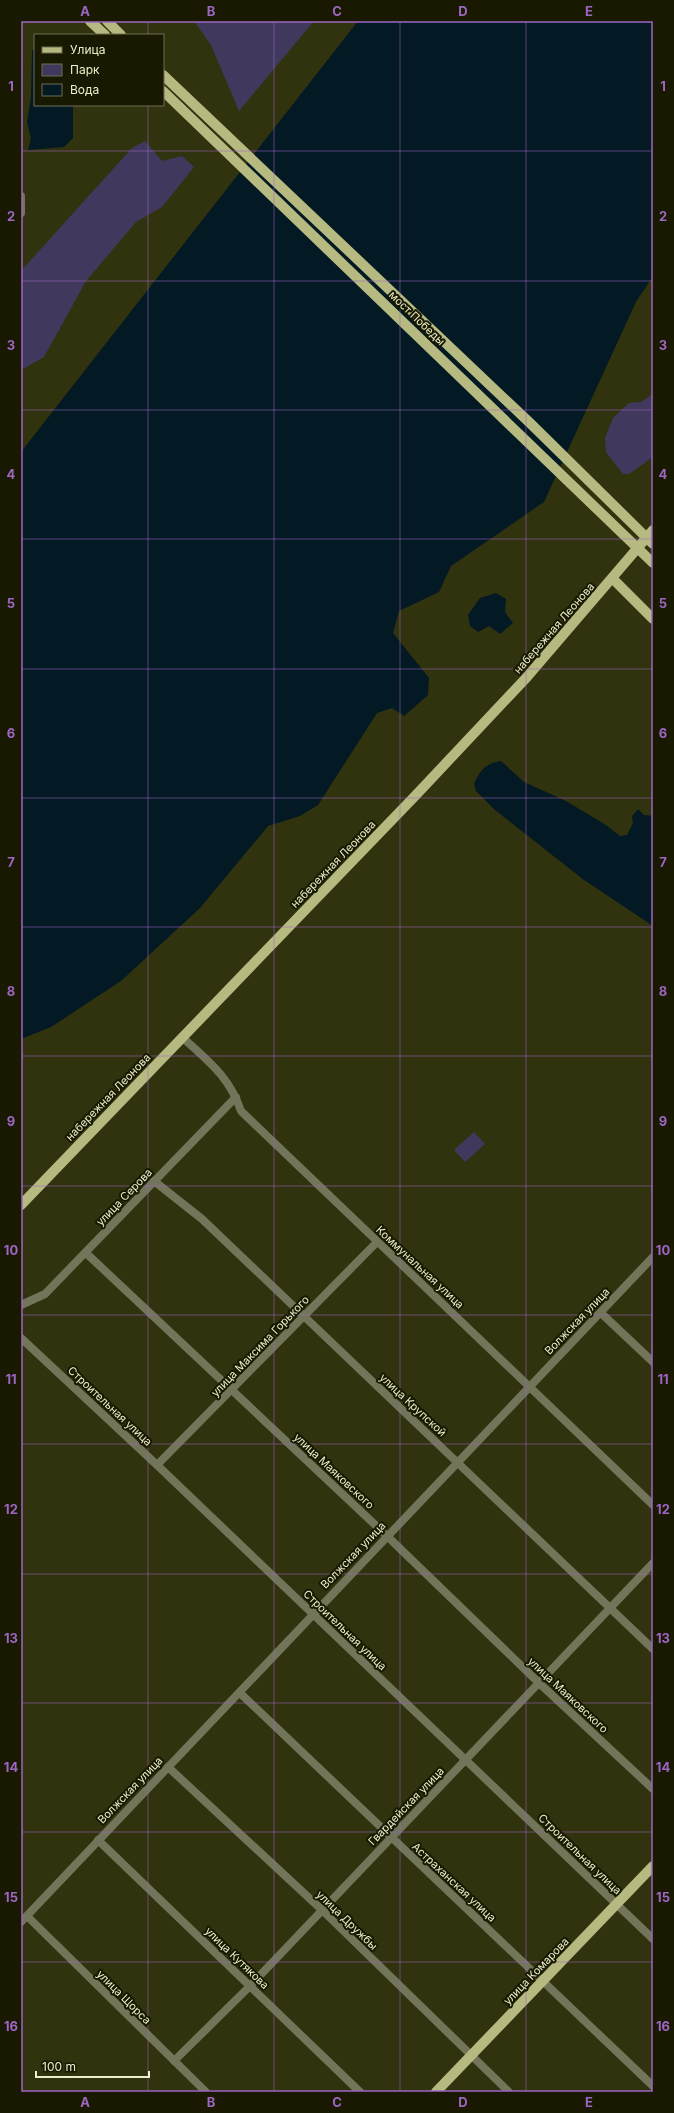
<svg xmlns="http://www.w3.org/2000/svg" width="674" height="2113" viewBox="0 0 674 2113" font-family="Inter,sans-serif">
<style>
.green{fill:#40395d}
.water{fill:#031924}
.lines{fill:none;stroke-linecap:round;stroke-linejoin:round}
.minor{stroke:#73755a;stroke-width:8}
.major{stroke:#b6ba81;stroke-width:10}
.major-bridge{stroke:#b6ba81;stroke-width:10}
.grid{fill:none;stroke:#9d66c3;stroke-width:1;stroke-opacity:0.55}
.labels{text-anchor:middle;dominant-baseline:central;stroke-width:4;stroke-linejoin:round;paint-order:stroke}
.street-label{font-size:11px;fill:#ebefcc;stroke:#181900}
.neatline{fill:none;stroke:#9d66c3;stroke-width:1.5}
.grid-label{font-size:13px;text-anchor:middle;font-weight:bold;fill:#9d66c3}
</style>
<rect width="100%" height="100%" fill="#31320e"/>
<!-- green -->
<g class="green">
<polygon points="194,21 314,21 239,111 211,45"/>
<polygon points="145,141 162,161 182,156 194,167 162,207 136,222 86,281 44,357 21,370 21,271 132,148"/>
<polygon points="653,394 653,457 629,474 623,474 606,452 605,438 613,418 629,403 641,402"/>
<polygon points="474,1132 485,1144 465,1162 454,1150"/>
</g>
<!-- water -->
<g class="water">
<polygon points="358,21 653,21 653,276 636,302 544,502 451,566 439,592 399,611 393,633 429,678 428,695 404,716 392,708 377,713 318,805 300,816 268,826 200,908 121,981 51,1027 21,1039 21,452"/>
<polygon points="32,50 35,50 35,105 73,105 73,138 64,147 28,150 31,138 27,122 31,97"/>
<polygon points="496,593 506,599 505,612 513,623 500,634 489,626 478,632 470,626 468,615 480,598"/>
<path d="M501,761L524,782L566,801L606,825L620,836L627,835L633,823L632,816L638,809L644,815L653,816V926L584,880L495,810L476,791L474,784C480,770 486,763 501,761Z"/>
</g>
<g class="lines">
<!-- minor -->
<g class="minor">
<polyline points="21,196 21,213"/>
<path d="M182,1037C208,1061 229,1076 241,1111L653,1505"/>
<polyline points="154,1181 202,1219 653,1649"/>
<polyline points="86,1253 387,1536 538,1682 653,1789"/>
<polyline points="21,1305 45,1294 236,1097"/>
<polyline points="601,1313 653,1362"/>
<polyline points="21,1338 157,1465 653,1939"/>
<polyline points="157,1465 377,1242"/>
<polyline points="240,1693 653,2086"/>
<polyline points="168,1767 321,1909 509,2092"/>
<polyline points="98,1840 360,2092"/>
<polyline points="27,1916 206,2092"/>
<polyline points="21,1922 653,1257"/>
<polyline points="174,2061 250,1986 653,1563"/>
</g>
<!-- major -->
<g class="major">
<polyline points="90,21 105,35"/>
<polyline points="107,21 121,35"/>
<polyline points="613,579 653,619"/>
<polyline points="21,1205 416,795 527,677 653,530"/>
<polyline points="436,2092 653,1866"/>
</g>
<!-- major-bridge -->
<g class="major-bridge">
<polyline points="163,75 530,423 653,544"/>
<polyline points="163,91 653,563"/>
</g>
</g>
<!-- grid -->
<path class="grid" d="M148,21V35M274,21V2092M400,21V2092M526,21V2092M148,105V2092M21,151H653M21,281H653M21,410H653M21,539H653M21,669H653M21,798H653M21,927H653M21,1056H653M21,1186H653M21,1315H653M21,1444H653M21,1574H653M21,1703H653M21,1832H653M21,1962H653"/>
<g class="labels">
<!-- street labels -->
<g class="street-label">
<text transform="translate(417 318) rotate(44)">мост Победы</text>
<text transform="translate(554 628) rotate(-49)">набережная Леонова</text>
<text transform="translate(333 864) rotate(-46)">набережная Леонова</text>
<text transform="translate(108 1097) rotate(-46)">набережная Леонова</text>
<text transform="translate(124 1197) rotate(-46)">улица Серова</text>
<text transform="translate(420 1267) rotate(43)">Коммунальная улица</text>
<text transform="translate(577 1321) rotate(-46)">Волжская улица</text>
<text transform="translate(260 1346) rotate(-46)">улица Максима Горького</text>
<text transform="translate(413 1405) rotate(43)">улица Крупской</text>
<text transform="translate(110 1406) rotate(43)">Строительная улица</text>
<text transform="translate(334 1471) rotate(43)">улица Маяковского</text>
<text transform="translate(353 1555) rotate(-46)">Волжская улица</text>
<text transform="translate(345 1630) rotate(44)">Строительная улица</text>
<text transform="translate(568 1695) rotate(43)">улица Маяковского</text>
<text transform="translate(130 1790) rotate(-46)">Волжская улица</text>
<text transform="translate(406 1806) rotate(-46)">Гвардейская улица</text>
<text transform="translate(580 1854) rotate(44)">Строительная улица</text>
<text transform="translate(454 1882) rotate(43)">Астраханская улица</text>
<text transform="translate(347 1920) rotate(44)">улица Дружбы</text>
<text transform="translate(237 1958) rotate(44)">улица Кутякова</text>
<text transform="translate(536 1971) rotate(-46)">улица Комарова</text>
<text transform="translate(124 1997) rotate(45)">улица Щорса</text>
</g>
</g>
<!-- border -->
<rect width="674" height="2113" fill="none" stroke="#181900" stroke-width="44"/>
<!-- legend -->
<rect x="34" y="34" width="130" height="72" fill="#181900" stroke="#6c6f52"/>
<rect x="42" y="47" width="20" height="6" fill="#b6ba81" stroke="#6c6f52"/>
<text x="70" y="54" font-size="12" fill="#ebefcc">Улица</text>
<rect x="42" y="64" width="20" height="12" fill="#40395d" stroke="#6c6f52"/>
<text x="70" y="74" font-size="12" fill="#ebefcc">Парк</text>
<rect x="42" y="84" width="20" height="12" fill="#031924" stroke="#6c6f52"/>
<text x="70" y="94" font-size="12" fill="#ebefcc">Вода</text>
<!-- scale -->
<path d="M36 2071v6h113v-6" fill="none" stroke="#ebefcc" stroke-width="2"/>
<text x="42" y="2071" font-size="12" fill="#ebefcc" stroke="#181900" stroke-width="3" paint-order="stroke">100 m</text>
<rect x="22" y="22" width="630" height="2069" class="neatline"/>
<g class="grid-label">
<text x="85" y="16">A</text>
<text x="211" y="16">B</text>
<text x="337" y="16">C</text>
<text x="463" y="16">D</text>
<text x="589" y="16">E</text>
<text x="11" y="91">1</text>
<text x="663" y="91">1</text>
<text x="11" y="221">2</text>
<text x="663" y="221">2</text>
<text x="11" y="350">3</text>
<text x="663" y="350">3</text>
<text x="11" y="479">4</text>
<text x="663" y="479">4</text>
<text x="11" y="608">5</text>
<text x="663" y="608">5</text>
<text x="11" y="738">6</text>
<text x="663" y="738">6</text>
<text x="11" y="867">7</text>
<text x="663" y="867">7</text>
<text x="11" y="996">8</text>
<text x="663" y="996">8</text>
<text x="11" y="1126">9</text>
<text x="663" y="1126">9</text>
<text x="11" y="1255">10</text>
<text x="663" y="1255">10</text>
<text x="11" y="1384">11</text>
<text x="663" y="1384">11</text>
<text x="11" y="1514">12</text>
<text x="663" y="1514">12</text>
<text x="11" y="1643">13</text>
<text x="663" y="1643">13</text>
<text x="11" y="1772">14</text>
<text x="663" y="1772">14</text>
<text x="11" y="1902">15</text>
<text x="663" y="1902">15</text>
<text x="11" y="2031">16</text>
<text x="663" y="2031">16</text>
<text x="85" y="2107">A</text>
<text x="211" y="2107">B</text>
<text x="337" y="2107">C</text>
<text x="463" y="2107">D</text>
<text x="589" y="2107">E</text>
</g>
</svg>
